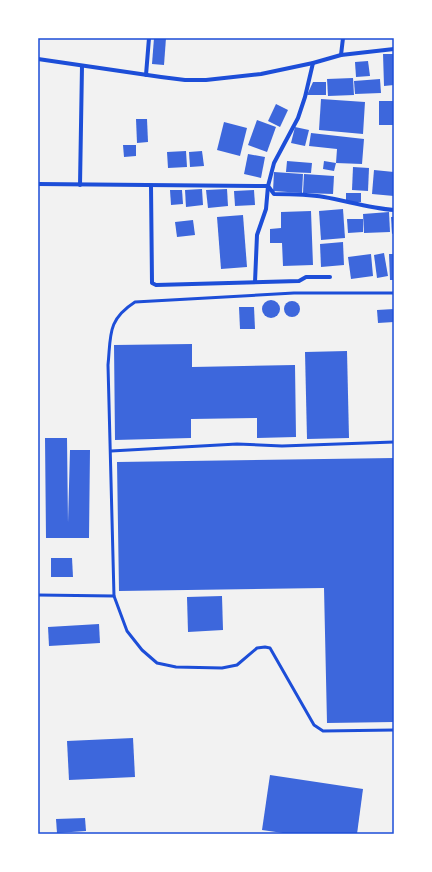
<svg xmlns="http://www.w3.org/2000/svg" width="432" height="872" viewBox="0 0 432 872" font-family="'Space Grotesk',sans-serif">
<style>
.building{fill:#3d67dc}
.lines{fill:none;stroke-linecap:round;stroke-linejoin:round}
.service{stroke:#1d4ed8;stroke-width:3}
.minor{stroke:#1d4ed8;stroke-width:4}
.neatline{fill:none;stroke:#1d4ed8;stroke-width:1.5}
</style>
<rect width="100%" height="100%" fill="#f2f2f2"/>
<!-- building -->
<g class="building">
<polygon points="154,38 166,38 164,65 152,64"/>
<polygon points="383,54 394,54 394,85 384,86"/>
<polygon points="368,61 370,76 356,77 355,62"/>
<polygon points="353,78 354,95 328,96 327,79"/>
<polygon points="380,79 381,93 355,94 354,81"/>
<polygon points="313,82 326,82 326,95 307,95"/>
<polygon points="321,99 365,102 363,134 319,130"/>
<rect x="379" y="101" width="15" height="24"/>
<polygon points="276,104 288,110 280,127 268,121"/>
<polygon points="136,119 147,119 148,142 137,143"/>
<polygon points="257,120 276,127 267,152 248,145"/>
<polygon points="224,122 247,128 240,156 217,150"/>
<polygon points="295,127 309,130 305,146 291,143"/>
<polygon points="311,133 364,139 362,164 336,163 337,149 309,146"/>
<polygon points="123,145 136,145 136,156 124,157"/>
<polygon points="186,151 187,167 168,168 167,152"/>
<polygon points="202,151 204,166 190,167 189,152"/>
<polygon points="248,154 265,157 261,178 244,174"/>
<polygon points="287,161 312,163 311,173 286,172"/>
<polygon points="324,161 336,163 334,171 323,169"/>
<polygon points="353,167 369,168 368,191 352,190"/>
<polygon points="374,170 394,172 394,196 372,194"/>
<polygon points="274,172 303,174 302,193 273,191"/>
<polygon points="304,174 334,176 333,194 303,193"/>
<polygon points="202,189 203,205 186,207 185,190"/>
<polygon points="227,189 228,206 208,208 206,190"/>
<polygon points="170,190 182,190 183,204 171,205"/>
<polygon points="254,190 255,205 235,206 234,191"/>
<rect x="346" y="193" width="15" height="9"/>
<polygon points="343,209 345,238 321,240 319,211"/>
<polygon points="311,211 313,265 283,266 282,243 270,243 270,229 281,228 281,212"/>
<polygon points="389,212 390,232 364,233 363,214"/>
<polygon points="243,215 247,267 221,269 217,217"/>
<polygon points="391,217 394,217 394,233 392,234"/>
<polygon points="347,219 363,219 363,232 348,233"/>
<polygon points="193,220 195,235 177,237 175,222"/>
<polygon points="343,242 344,265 321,267 320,244"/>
<polygon points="384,253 388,276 377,278 374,255"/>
<polygon points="371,254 373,276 351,279 348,257"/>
<polygon points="389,254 394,254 394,280 390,280"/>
<circle cx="271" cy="309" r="9"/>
<circle cx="292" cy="309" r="8"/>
<polygon points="239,307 254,307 255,329 240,329"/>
<polygon points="394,309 394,322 378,323 377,310"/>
<polygon points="192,344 192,367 295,365 296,437 257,438 257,418 191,419 191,438 115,440 114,345"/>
<polygon points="347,351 349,438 307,439 305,352"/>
<polygon points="45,438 67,438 68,523 70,450 90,450 89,538 46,538"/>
<polygon points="394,458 394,722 327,723 324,588 119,591 117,462"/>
<polygon points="51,558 72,558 73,577 51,577"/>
<polygon points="222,596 223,630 188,632 187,597"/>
<polygon points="99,624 100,643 49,646 48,627"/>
<polygon points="133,738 135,777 69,780 67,741"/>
<polygon points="270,775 363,789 357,834 290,834 262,830"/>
<polygon points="85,818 86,831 57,833 56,819"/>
</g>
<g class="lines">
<!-- service -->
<g class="service">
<polyline points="111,451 237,444 282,446 394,442"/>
<path d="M38,595L114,596L108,365C111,335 107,320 135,302L294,293H394"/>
<polyline points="114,596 127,631 142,650 157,663 176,667 222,668 237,665 257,648 265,647 270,648 314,725 323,731 394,730"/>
</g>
<!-- minor -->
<g class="minor">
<polyline points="341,55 343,38"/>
<polyline points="38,59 161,77 185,80 206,80 261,74 313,63 341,55 394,49"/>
<polyline points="146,75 149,38"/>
<path d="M38,184L268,186L274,194C291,194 307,194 324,197C347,201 370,208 394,210"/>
<polyline points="80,185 82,66"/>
<polyline points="151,186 152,283 156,285 299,281 306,277 330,277"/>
<polyline points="255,282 257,235 266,209 268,186 274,163 298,118 305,97 313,63"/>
</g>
</g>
<!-- border -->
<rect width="432" height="872" fill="none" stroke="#ffffff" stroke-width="78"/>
<rect x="39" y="39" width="354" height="794" class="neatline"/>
</svg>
